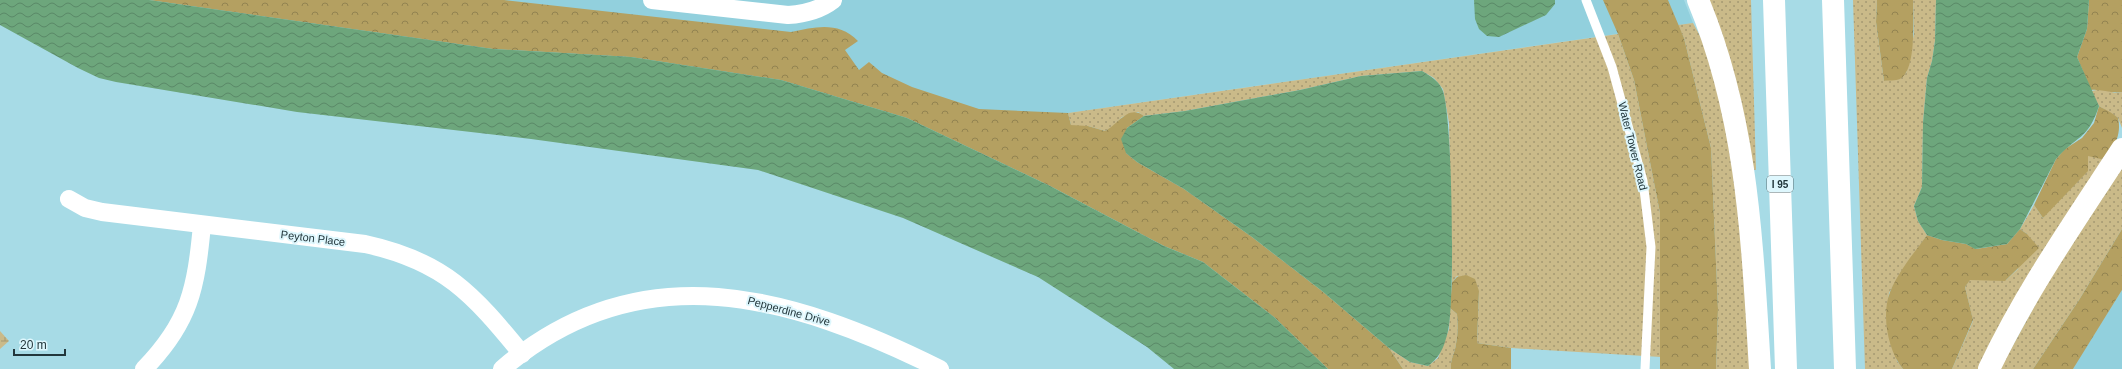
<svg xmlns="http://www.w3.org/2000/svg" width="2122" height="369" viewBox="0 0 2122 369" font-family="Helvetica,sans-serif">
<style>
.built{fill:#92d0dd}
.green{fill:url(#green-dots)}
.forest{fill:url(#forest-crowns)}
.wetland{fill:url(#wetland-marsh)}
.water{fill:url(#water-waves)}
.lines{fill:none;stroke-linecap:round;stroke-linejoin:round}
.lane{stroke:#fff;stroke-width:9}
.street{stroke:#fff;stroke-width:18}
.highway{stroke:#fff;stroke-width:22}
.labels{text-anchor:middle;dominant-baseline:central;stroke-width:4;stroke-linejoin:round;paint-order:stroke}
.shield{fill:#def7fd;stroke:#5a7075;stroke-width:1}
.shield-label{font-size:10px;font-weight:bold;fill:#22363b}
.street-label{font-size:11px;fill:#22363b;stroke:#def7fd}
</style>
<defs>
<pattern id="green-dots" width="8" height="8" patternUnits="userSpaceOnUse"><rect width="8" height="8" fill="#caba89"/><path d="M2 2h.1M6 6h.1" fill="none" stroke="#a49871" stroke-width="1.8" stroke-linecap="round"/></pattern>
<pattern id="forest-crowns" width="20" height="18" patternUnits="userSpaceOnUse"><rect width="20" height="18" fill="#b4a061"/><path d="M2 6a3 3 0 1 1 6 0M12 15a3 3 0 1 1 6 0" fill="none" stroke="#928351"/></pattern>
<pattern id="wetland-marsh" width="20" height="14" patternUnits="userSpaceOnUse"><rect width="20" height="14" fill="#caba89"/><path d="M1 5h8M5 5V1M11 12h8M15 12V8" fill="none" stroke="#a49871"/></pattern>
<pattern id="water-waves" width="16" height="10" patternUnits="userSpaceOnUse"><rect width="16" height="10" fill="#6da67c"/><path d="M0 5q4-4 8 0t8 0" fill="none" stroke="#598867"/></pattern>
</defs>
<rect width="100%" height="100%" fill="#a7dbe6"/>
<!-- built -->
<g class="built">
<polygon points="149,0 1684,0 1693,23 1068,113 1038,180 907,118"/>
<polygon points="2122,290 2122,369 2073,369 2080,357"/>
</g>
<!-- green -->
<g class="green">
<polygon points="1705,0 1751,0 1756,170 1750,169"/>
<polygon points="1853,0 1877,0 1876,22 1884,81 1906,73 1914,34 1913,0 1936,0 1935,41 1932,61 1927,78 1923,123 1922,187 1914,206 1918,221 1927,235 1897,279 1889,293 1887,312 1897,361 1903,369 1865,369"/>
<polygon points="1693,23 1704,43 1717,86 1738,190 1750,369 1716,369 1718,309 1711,148 1684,38 1678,25"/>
<polygon points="1618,34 1634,80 1660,213 1661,357 1511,348 1477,343 1479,291 1457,276 1452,282 1449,123 1443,89 1434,78 1422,71 1361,76 1300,90 1185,111 1144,116 1138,112 1122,117 1113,127 1105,131 1088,126 1076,127 1071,125 1068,113"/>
<polygon points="2102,89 2115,93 2122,92 2122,128 2118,118 2099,106 2091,91"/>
<polygon points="2113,152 1982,369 1952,369 1973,321 1965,287 1970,279 2006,280 2018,269 2027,234 2020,229 2034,205 2043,218 2088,156"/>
<polygon points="2122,168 2122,229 2079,300 2033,369 2000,369 2048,281"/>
<path d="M1450,308L1457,314C1458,324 1458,334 1456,344C1455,353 1450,359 1451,369H1403L1389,348L1410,362L1428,366L1438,358L1449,329Z"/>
</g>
<!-- forest -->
<g class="forest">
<path d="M149,0H504L791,32C816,27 838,21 858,41L845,50L859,70L869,62L882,73L912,87L979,109L1068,113L1071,125L1088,126L1105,131C1118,125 1128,104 1144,116L1127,128L1126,153L1137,162L1184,189L1252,237L1322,291L1389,348L1403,369H1328L1274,317L1203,262L1164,246L1050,186L907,118L781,80L631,57L493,49Z"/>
<polygon points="1603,0 1668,0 1684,38 1711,148 1718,309 1716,369 1660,369 1660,213 1634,80 1618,34"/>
<path d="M1877,0H1913C1913,17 1917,70 1900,79C1896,81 1888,80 1884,81L1876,22Z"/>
<path d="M2089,0H2122V92C2111,94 2102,89 2091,90L2077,57L2087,29Z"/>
<path d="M2099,106C2104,109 2113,113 2118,118C2122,134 2114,151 2101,159L2088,156V171L2043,218L2034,205L2056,159L2065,149L2082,138L2094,123Z"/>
<path d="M2020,229L2027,234L2039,248L2005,281L1970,280L1965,287L1973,320L1952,369H1903C1888,351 1881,315 1890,292C1898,272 1914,253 1927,235L1942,240L1966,244L1976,249L2007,244Z"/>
<polygon points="2122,229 2122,290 2073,369 2033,369 2079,300"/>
<path d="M1466,275L1475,279L1479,291L1477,343L1511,348V369H1451C1450,359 1455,353 1456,344C1458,334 1458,324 1457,314L1450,308L1452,282L1457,277Z"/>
</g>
<!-- wetland -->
<polygon class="wetland" points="0,331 9,341 0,349"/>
<!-- water -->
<g class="water">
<polygon points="0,0 149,0 493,49 631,57 781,80 907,118 1050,186 1164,246 1203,262 1274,317 1328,369 1174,369 1147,347 1038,277 903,218 758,170 531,139 297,112 116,82 99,78 78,68 0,25"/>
<polygon points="1474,0 1555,0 1555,4 1546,15 1499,37 1487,36 1479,29 1475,19"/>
<path d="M1936,0H2089L2087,29L2077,57L2099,106C2088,140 2076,136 2056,159L2020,229L2007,244L1975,249L1966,244L1942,240L1927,235L1918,221L1914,206L1922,187L1923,123L1927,78L1932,61L1935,41Z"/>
<path d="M1422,71C1430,76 1438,80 1442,89C1453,109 1455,305 1448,331C1444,347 1441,356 1428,366L1410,362L1389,348L1322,291L1252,237L1184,189L1137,162L1126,153L1121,139L1127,128L1144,116L1185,111L1300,90L1361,76Z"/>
</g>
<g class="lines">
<!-- lane -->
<polyline class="lane" points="1586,0 1612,67 1643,181 1651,247 1645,369"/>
<!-- street -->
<g class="street">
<path d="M652,0L788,15C804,14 820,10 833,0"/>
<path d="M69,199L85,208L102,212L365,244C444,261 473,294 522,354"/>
<path d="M144,369C190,322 196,288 202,225"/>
<path d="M502,369C641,250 793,296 940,369"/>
</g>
<!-- highway -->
<g class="highway">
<path d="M1698,0C1748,120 1752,242 1760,369"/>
<polyline points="1774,0 1786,369"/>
<polyline points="1833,0 1845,369"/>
<path d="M1989,369C2026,291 2075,221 2122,149"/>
</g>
</g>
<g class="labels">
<!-- shield labels -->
<rect class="shield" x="1767" y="176" width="26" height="16" rx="3"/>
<g class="shield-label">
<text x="1780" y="184">I 95</text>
</g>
<!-- street labels -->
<g class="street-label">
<text transform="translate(1633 146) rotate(76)">Water Tower Road</text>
<text transform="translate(313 238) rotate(7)">Peyton Place</text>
<text transform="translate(789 311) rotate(15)">Pepperdine Drive</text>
</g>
</g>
<!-- scale -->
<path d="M14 349v6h51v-6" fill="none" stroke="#22363b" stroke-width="2"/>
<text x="20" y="349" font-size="12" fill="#22363b" stroke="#def7fd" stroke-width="3" paint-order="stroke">20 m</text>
</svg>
